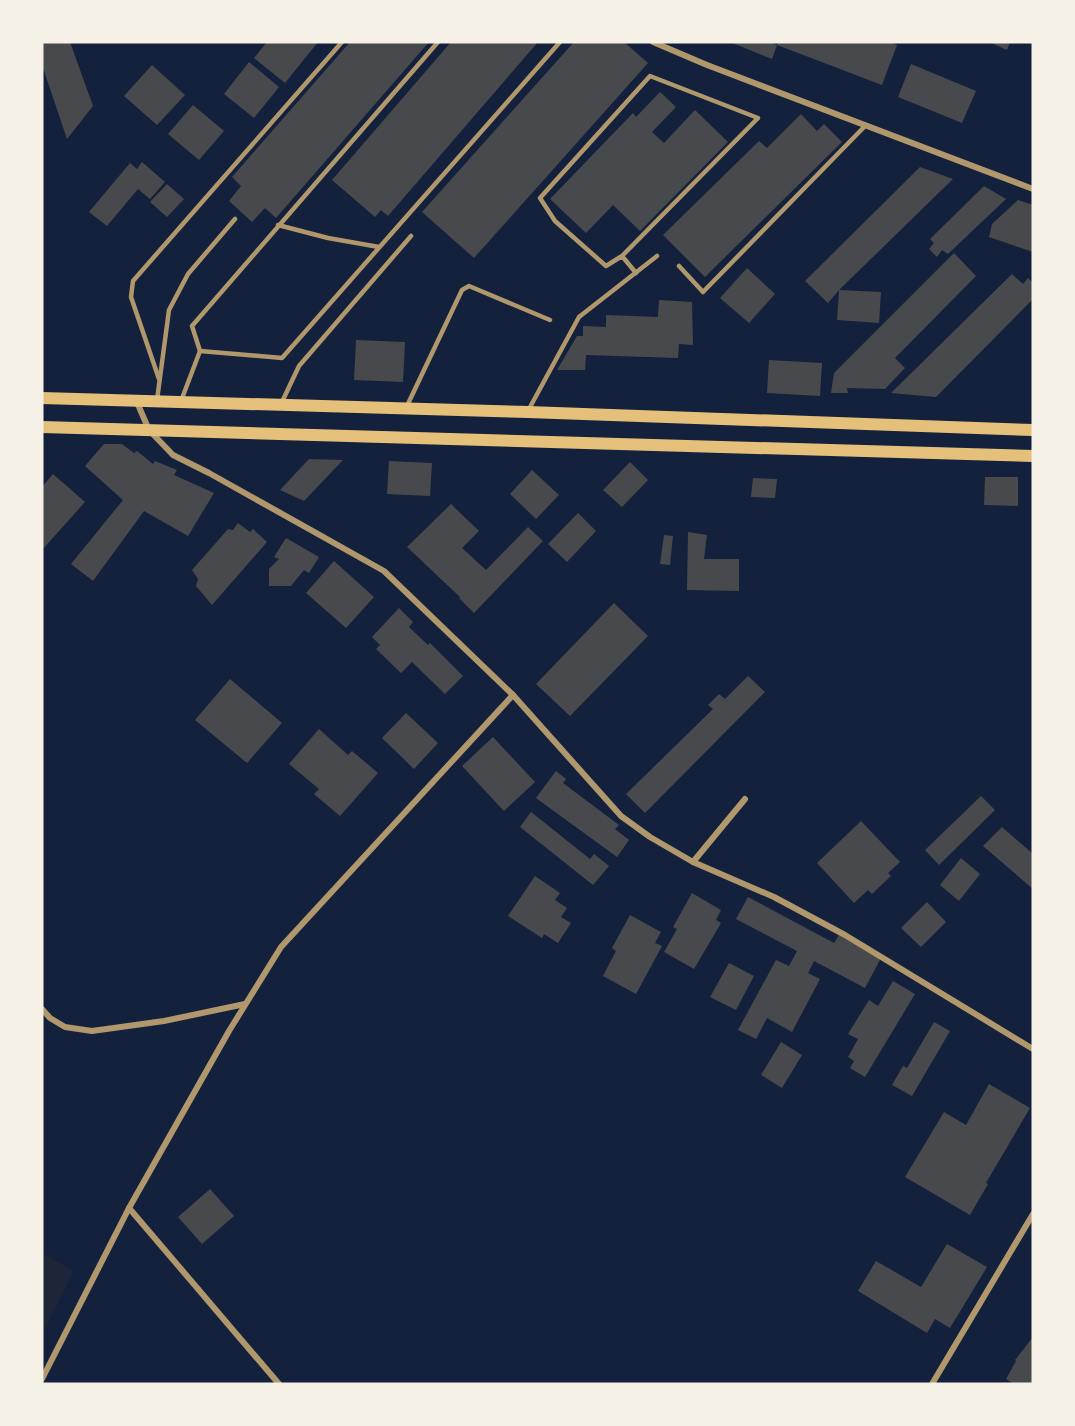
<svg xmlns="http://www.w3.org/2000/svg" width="1075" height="1426" viewBox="0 0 1075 1426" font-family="'Nunito Sans',sans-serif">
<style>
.green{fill:#1d2539}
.building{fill:#48494c}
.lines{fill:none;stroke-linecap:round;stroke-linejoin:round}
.service{stroke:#b1986c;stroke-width:4.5}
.minor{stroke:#b1986c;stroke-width:6}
.secondary{stroke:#e5c07b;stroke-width:12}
</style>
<rect width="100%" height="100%" fill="#14213d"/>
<!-- green -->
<polygon class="green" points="42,1253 74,1271 42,1334"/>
<!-- building -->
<g class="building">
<polygon points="42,42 70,42 93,106 67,139 42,65"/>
<polygon points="267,42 318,42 285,83 254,58"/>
<polygon points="350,42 429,42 276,218 265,208 252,222 229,201 241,186 232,177"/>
<polygon points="451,42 538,42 388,216 381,210 375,217 332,180"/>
<polygon points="574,42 624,42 648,63 474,258 422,212"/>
<polygon points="730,42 769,42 777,45 772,59"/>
<polygon points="778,42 890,42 897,45 882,85 777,45"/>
<polygon points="989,42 1010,42 1007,50"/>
<polygon points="249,62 279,87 254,118 224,94"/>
<polygon points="911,64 976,91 962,123 898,97"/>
<polygon points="152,65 185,95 157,125 124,96"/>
<polygon points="660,92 676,107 652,132 664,143 695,110 728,142 640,231 613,205 586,233 550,199 633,113 636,117"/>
<polygon points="193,105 224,131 199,160 168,134"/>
<polygon points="801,114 817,131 824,124 842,142 705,277 663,235 759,141 767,148"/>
<polygon points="142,162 165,182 150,199 138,189 107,226 89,212 130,163 137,169"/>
<polygon points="920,167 953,179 839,290 881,292 879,323 837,320 839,290 828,303 805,281"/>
<polygon points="167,184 184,199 167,217 150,202"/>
<polygon points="984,186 1006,199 948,254 942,250 937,257 929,249 934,243 930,239"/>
<polygon points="1018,200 1033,205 1033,252 989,237 992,224"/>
<polygon points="954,253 976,276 895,358 905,368 885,389 847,388 848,393 831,393 834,373"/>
<polygon points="747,268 775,294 749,323 720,298"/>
<polygon points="1012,274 1023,284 1028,278 1033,283 1033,299 936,397 891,393"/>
<polygon points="659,300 692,302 693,345 679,344 678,358 586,355 585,370 557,370 577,336 583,336 583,326 606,327 606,315 658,317"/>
<polygon points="356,340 405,342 403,382 354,380"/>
<polygon points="769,360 822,363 820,396 767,393"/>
<polygon points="104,444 122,444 134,453 137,451 153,464 155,461 177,470 174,475 214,493 188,536 144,511 93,581 71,564 123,500 85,466"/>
<polygon points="309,459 343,460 304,501 280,490"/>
<polygon points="389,461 432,463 430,496 387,494"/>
<polygon points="630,462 648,480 622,507 603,490"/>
<polygon points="532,470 559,495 536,519 510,494"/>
<polygon points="53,474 85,502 42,550 42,487"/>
<polygon points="985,477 1018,477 1018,506 984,505"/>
<polygon points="753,478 777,479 775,498 751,497"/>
<polygon points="451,504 479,531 462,548 486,570 528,527 543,541 474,613 459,598 460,597 407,547"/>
<polygon points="578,513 596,531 567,562 548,544"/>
<polygon points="238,523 250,532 253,529 267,542 212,605 196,586 198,579 192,570 228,529 233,530"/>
<polygon points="688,532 707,535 704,559 739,559 739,591 687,590"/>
<polygon points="664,535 673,536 670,565 660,564"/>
<polygon points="286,538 319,557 309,573 304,570 291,586 269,586 269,569 279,559 274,557"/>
<polygon points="334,561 374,597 346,628 306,593"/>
<polygon points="614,603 648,636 570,716 536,684"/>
<polygon points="399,608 413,622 409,627 428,645 430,643 463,676 445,694 412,662 401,673 376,649 380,645 372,637"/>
<polygon points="748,676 765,692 645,813 626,794 713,709 708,705 719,694 725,699"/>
<polygon points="230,679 282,723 247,763 195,720"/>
<polygon points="406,713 438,743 414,769 382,738"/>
<polygon points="319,729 348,755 352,751 378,773 340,816 314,794 319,789 289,764"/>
<polygon points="493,737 535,782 504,811 462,766"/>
<polygon points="556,771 566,779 563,783 619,825 615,829 629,840 617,857 536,798"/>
<polygon points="981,796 995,810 939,865 925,850"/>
<polygon points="531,812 590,859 594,854 609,866 593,885 520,827"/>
<polygon points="861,821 900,862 888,873 891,876 872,894 868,890 854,903 817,863"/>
<polygon points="1002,827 1033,854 1033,889 983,846"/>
<polygon points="961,858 980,874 959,901 940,885"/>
<polygon points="535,876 560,893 555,900 567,908 561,917 571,923 558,943 544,934 542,938 508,916"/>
<polygon points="692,893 721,910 716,920 721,923 694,969 664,952 677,929 673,927"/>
<polygon points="748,897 834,943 839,935 881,958 865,988 814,961 808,973 820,979 792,1032 767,1018 756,1039 738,1030 776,960 789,966 797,951 736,919"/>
<polygon points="927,902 946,922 921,947 901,928"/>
<polygon points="630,915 661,932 655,943 662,946 636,994 603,976 616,951 612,948"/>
<polygon points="729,963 754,976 736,1010 710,997"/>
<polygon points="893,981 915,994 865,1077 850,1068 854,1061 848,1057 858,1039 848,1034 869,1000 878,1006"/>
<polygon points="934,1022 950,1031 912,1096 892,1085 903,1066 907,1068"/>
<polygon points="781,1042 802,1055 782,1088 761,1075"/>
<polygon points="989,1084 1030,1108 986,1183 988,1184 970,1215 905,1177 944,1112 966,1125"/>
<polygon points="210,1189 234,1216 202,1244 178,1217"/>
<polygon points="947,1244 987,1267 950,1328 935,1319 927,1333 858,1291 876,1261 921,1287"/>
<polygon points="1033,1337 1033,1384 1014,1384 1006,1379 1016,1361 1015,1360"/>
</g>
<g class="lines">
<!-- service -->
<g class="service">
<polyline points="278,225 328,238 379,247"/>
<polyline points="622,256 606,266 555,221 540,198 650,76 758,118 622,256 636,273"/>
<polyline points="679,266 703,292 866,125"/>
<polyline points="200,351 282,358 560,42"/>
<polyline points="159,379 131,297 133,281 342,42"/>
<polyline points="157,400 169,310 188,274 235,219"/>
<polyline points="181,401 200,351 192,326 438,42"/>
<polyline points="281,404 299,366 411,236"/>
<polyline points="406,408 462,290 469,286 550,320"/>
<polyline points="529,409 579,317 657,256"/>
</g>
<!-- minor -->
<g class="minor">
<polyline points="653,42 707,65 1033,189"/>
<polyline points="136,400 149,430 173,455 209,473 384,571 513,695 621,816 650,837 693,862 774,897 845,935 1033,1049"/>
<polyline points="693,862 745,799"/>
<polyline points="42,1009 50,1018 65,1027 92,1031 164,1021 245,1004"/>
<polyline points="129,1208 279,1384"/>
<polyline points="42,1379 129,1208 229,1031 281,947 513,695"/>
<polyline points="932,1384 1033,1214"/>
</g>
<!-- secondary -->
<g class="secondary">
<polyline points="42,398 528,412 1033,430"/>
<polyline points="42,427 1033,456"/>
</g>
</g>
<!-- border -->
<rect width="1075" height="1426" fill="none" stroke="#f6f1e7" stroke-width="87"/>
</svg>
